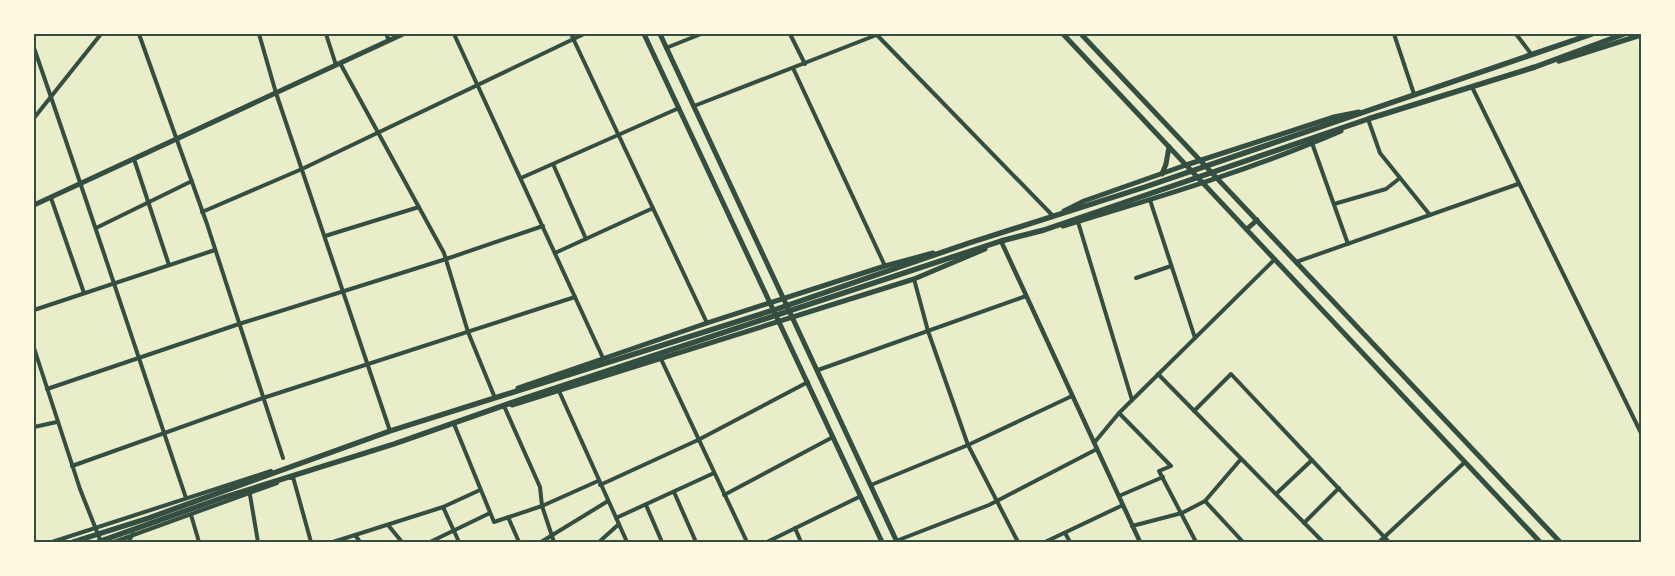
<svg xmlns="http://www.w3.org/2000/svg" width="1675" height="576" viewBox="0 0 1675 576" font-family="Figtree,sans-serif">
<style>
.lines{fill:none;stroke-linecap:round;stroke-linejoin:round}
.minor{stroke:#344e41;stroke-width:4}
.tertiary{stroke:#344e41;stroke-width:4.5}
.secondary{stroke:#344e41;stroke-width:5}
.primary{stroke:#344e41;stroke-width:5.5}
.neatline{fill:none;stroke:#344e41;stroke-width:2}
</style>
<rect width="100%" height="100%" fill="#e9edc9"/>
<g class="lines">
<!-- minor -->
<g class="minor">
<polyline points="139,34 207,224 283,458"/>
<polyline points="259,34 276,93 390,431"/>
<polyline points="326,34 336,65"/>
<polyline points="386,34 389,40"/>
<polyline points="454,34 603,358"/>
<polyline points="571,34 707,323"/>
<polyline points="790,34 805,64"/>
<polyline points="876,34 1053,216"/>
<polyline points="1394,34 1414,94"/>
<polyline points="1516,34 1532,55"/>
<path d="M34,48C86,197 135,348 186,498"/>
<polyline points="666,48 701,34"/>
<polyline points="340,63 444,253 468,332 495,398"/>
<polyline points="793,68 885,266"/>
<polyline points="1472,87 1641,433"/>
<polyline points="694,106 879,34"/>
<polyline points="34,118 101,34"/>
<polyline points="1368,119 1380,153 1430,215"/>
<polyline points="1312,143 1348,244"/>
<polyline points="134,159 169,265"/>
<polyline points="553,164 586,239"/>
<polyline points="521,178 679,108"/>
<polyline points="51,198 84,293"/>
<polyline points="1150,200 1195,338"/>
<polyline points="1334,204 1386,189 1400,178"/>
<polyline points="202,212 302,169 584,34"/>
<polyline points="1078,222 1132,400"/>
<polyline points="96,228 192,181"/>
<polyline points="325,236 419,207"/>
<polyline points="555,253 651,209"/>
<polyline points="1296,262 1518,184"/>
<polyline points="1136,278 1171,266"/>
<polyline points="914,279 928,331 968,445 1018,542"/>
<polyline points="34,310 215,250"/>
<polyline points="34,348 80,489 101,542"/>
<polyline points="661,359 747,542"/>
<polyline points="818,370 1026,296"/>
<polyline points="1158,374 1323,542"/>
<polyline points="47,389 239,324 446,259 543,226"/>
<polyline points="559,391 627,542"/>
<polyline points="504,406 540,487 542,506 554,542"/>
<polyline points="1194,411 1231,374 1389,542"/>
<polyline points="1119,413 1171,466 1159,471 1196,542"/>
<polyline points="454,424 494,522 542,506 598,481"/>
<polyline points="34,427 57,422"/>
<polyline points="1094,443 1119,413 1275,259"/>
<polyline points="72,466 263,398 575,297"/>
<polyline points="291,478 293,477 311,542"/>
<polyline points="600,485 698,440 808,382"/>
<polyline points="871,485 968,445 1072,396"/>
<polyline points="674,492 696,542"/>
<polyline points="1276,494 1312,460"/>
<polyline points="250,495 258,542"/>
<polyline points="724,495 833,437"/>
<polyline points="1119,496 1163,477"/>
<polyline points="1205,501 1243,542"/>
<polyline points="646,505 662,542"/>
<polyline points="443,507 459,542"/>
<polyline points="191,515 199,542"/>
<polyline points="508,517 519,542"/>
<polyline points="616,518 714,473"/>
<polyline points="1304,523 1339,488"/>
<polyline points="388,525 402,542"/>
<polyline points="1132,526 1182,513 1205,501 1241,459"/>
<polyline points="795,528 801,542"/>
<polyline points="1065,533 1070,542"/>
<polyline points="355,535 360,542"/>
<polyline points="896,541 989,505 1097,449"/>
<polyline points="52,542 271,471"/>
<polyline points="114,542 277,483"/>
<polyline points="128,542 133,534"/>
<polyline points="333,542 443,507 480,490"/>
<polyline points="430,542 490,513"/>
<polyline points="541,542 608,501"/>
<polyline points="599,542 619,524"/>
<polyline points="767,542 861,496"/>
<polyline points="1045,542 1123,505"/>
<polyline points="1379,542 1465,462"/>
</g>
<!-- tertiary -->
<polyline class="tertiary" points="1001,241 1140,542"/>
<!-- secondary -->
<g class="secondary">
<polyline points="644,34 882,542"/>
<polyline points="660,34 897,542"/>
<polyline points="1063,34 1540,542"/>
<polyline points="1081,34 1560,542"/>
<polyline points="1162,174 1166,164 1169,147"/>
<polyline points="34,205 403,34"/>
<polyline points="1064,211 1084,201 1186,165 1334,117 1359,112"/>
<path d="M1063,226C1156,198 1251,170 1341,131"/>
<polyline points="1247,229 1257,220"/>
<polyline points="518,388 707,323 885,266 933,253"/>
<polyline points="512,405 914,279 985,249"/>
</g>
<!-- primary -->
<g class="primary">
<polyline points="1559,61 1641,35"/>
<polyline points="73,542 149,518 390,431 777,309 969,243 1145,187 1592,34"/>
<polyline points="98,542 222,498 394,444 525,398 1001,241 1044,230 1368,119 1535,67 1624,34"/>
</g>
</g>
<!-- border -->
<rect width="1675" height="576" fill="none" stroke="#fefae0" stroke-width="70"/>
<rect x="35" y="35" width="1605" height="506" class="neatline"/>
</svg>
